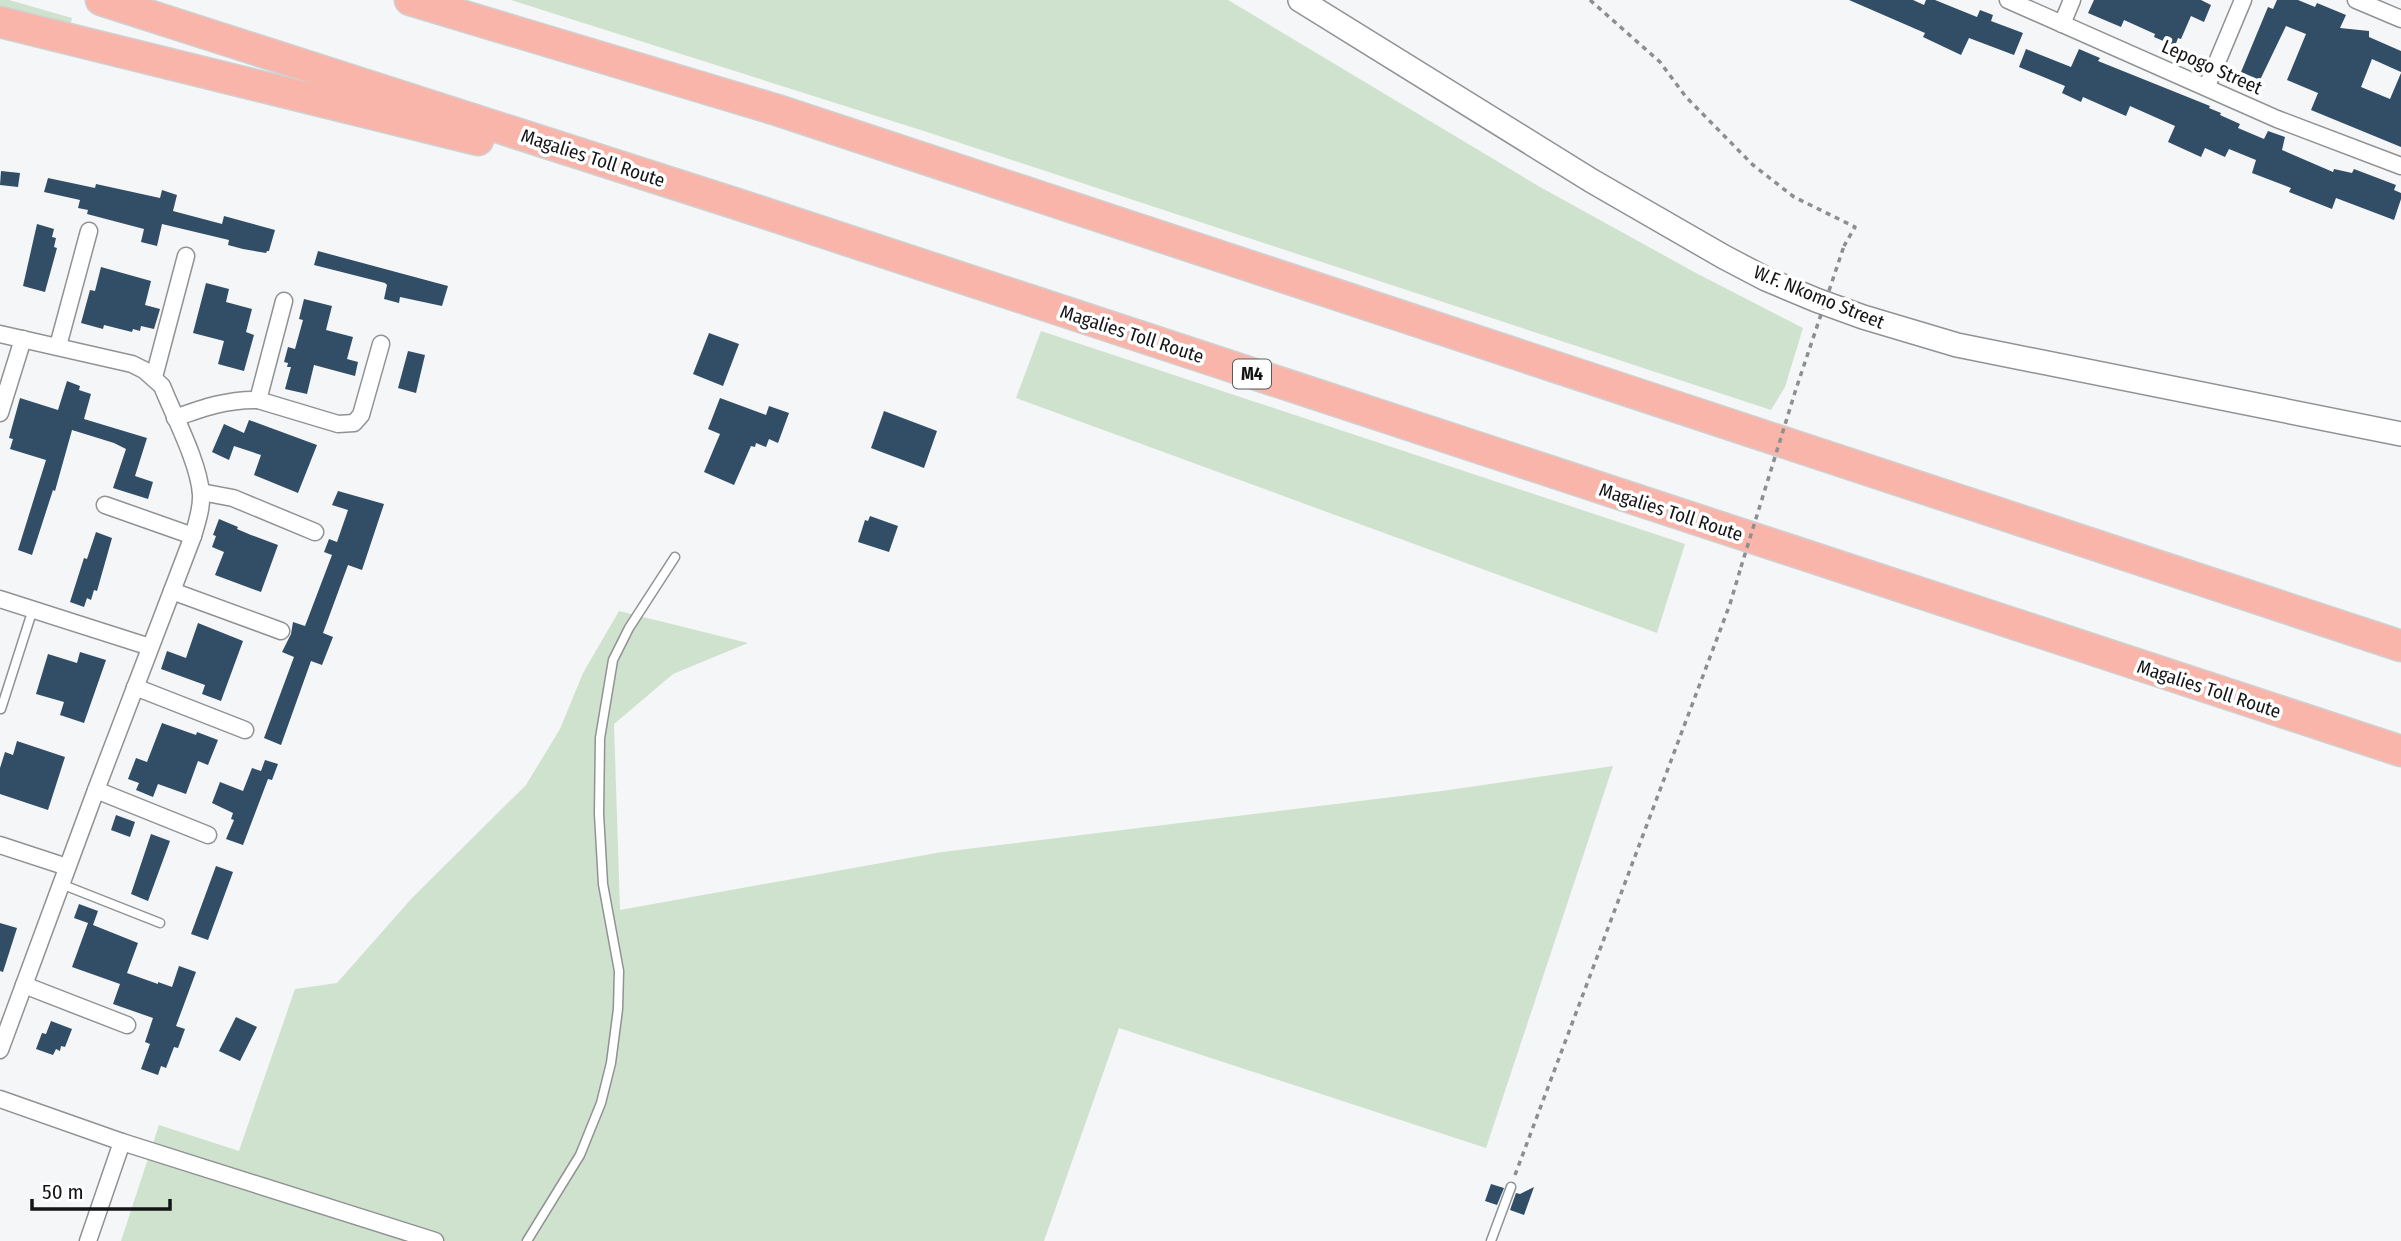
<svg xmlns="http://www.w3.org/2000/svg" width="2401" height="1241" viewBox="0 0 2401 1241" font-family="'Fira Sans Condensed',sans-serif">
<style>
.green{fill:#cfe2cd}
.building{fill:#324e66}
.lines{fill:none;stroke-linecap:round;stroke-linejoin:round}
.lane-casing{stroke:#909294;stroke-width:11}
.street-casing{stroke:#909294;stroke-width:19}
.secondary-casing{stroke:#909294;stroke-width:26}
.highway-casing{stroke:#d0d0d0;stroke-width:33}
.path{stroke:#8d8e90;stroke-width:3.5;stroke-dasharray:5 5;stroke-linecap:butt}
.lane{stroke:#fff;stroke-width:8}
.street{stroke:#fff;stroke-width:16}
.secondary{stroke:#fff;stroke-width:23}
.highway{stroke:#f9b5aa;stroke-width:30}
.path-bridge{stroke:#8d8e90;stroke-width:3.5;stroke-dasharray:5 5;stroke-linecap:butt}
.labels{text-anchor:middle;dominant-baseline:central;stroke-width:7;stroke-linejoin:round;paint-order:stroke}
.shield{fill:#fff;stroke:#5a5b5c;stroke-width:2}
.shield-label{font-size:18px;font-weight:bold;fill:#141516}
.street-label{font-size:19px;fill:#141516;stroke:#fff}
</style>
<rect width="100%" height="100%" fill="#f4f6f8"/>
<!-- green -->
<g class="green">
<polygon points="0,0 9,0 72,18 71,23 0,7"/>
<polygon points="511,0 1228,0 1540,187 1696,273 1803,328 1785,387 1771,410 927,132"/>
<polygon points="1041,331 1685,544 1657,633 1016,398"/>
<polygon points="619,611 748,643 673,674 614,724 620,910 942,852 1442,791 1613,766 1486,1148 1119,1028 1044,1241 121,1241 159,1125 239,1151 295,989 337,983 412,898 526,785 560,729 583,673"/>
</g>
<!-- building -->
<g class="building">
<polygon points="1849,0 1913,0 1924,5 1926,0 1935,0 1977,17 1980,10 1993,15 1991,21 2023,33 2014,55 1969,38 1961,55 1923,37 1925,33"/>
<polygon points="2094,0 2201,0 2211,5 2204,22 2191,16 2181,39 2178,38 2175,46 2154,37 2155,34 2124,20 2121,27 2088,13"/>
<polygon points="2277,0 2298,0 2315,7 2317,3 2346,15 2340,28 2369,31 2369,37 2401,51 2401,72 2372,59 2361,87 2390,99 2401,73 2401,147 2311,110 2318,93 2287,80 2306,34 2286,26 2260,80 2241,72 2268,7 2273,9"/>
<polygon points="2026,49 2071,67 2079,49 2100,58 2098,61 2210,106 2209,108 2221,113 2220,115 2240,124 2238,128 2264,139 2268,131 2285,137 2282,150 2333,172 2334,169 2352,173 2354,169 2396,185 2394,190 2401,193 2401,199 2394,220 2336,198 2332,209 2289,192 2291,188 2252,173 2256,160 2229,149 2225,157 2205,148 2201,157 2168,142 2175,126 2130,106 2126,116 2083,97 2081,102 2062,93 2065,86 2019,67"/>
<polygon points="1,171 20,173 18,187 0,185"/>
<polygon points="48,178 95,188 96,184 160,198 162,190 177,195 173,211 222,224 224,216 275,230 269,251 267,251 266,253 243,249 228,245 229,240 162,224 157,246 141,242 144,229 87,214 88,210 78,208 80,200 44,192"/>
<polygon points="37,224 54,229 52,237 56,238 54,247 57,248 45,292 23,286"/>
<polygon points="318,251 448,286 442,306 400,297 399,303 384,299 387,285 385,283 314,265"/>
<polygon points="101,267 151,281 145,305 160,309 154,329 141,326 140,331 133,329 132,332 104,325 103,329 81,323 90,290 95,291"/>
<polygon points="206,283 229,289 226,302 252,309 246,332 254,335 244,371 218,364 224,341 193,333"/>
<polygon points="304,299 332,306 326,330 353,337 347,359 358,362 355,376 314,365 307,394 285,389 291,367 287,367 288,363 284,362 288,347 295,349 303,320 299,319"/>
<polygon points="709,333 739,344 723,386 693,374"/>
<polygon points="408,351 425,355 416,393 398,388"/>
<polygon points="67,381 80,386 79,390 91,394 84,419 147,438 135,476 153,482 148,499 113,488 126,449 114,443 72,430 55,491 53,490 32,555 18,550 46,460 10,449 13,439 9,438 20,398 58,410"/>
<polygon points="720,398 766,415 769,406 789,413 778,443 769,439 766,447 756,443 755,447 751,446 734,485 704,472 720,434 708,429"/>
<polygon points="884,411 937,431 924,468 871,448"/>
<polygon points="249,420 317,445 298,493 254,475 261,455 234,446 229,460 212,452 224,424 244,433"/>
<polygon points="338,491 384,504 362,570 348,565 323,633 333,637 322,665 311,661 281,745 264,738 294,657 282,652 291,634 293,622 305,626 332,555 324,552 329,539 337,542 348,510 332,505"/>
<polygon points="870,516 898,526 889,552 858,542 865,520 868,521"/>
<polygon points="219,519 238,527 237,529 251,535 278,545 261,592 215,575 224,552 212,547 216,536 213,535"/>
<polygon points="96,532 112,538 97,591 94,590 91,600 87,598 84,607 70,602 84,558 87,559"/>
<polygon points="198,623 243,641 221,701 202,694 205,685 161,669 167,651 186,658"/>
<polygon points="80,652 106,660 84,723 60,715 64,702 36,694 48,654 77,663"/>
<polygon points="162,723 196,735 197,732 218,740 208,765 198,761 186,794 158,784 153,797 136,790 139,783 128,779 136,758 147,762"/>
<polygon points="17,741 65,757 48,810 0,794 0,768 5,752 13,755"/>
<polygon points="265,760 278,764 272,780 268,779 243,845 226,839 234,820 231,819 233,813 212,803 220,782 243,791 252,768 261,771"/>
<polygon points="116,815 135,822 130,837 111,830"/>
<polygon points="151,834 170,841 148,901 131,894"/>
<polygon points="216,866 233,872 208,940 191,934"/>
<polygon points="79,904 98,911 93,925 138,943 127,973 158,984 158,982 172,987 179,966 196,972 176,1026 185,1029 178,1048 174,1047 166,1068 161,1066 158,1075 141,1069 150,1044 145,1042 153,1018 113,1004 120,984 72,967 88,923 74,918"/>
<polygon points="0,923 17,928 3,972 0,971"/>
<polygon points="236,1017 257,1027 240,1061 219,1051"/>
<polygon points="51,1021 72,1029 65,1047 61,1046 60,1051 56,1049 53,1055 36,1049 42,1033 46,1034"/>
<polygon points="1491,1184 1504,1188 1497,1205 1485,1201"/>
<polygon points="1534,1187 1524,1215 1510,1210 1516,1193 1520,1194"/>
</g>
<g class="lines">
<!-- lane casing -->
<g class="lane-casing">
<g id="lane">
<polyline points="1,709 33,609"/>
<polyline points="61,884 160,923"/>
<polyline points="527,1241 580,1155 601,1103 611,1063 618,1009 619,971 603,884 599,814 600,738 613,660 629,628 675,557"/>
<polyline points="1491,1241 1511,1187"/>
</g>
</g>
<!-- street casing -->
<g class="street-casing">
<g id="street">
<polyline points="2008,0 2277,119 2401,166"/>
<polyline points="2356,0 2401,19"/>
<polyline points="2062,24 2072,0"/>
<polyline points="2207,86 2243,0"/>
<path d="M0,334L132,364L144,370L162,386C174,416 199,463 201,494C202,508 197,522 193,536L96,790L0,1050"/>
<polyline points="58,346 89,231"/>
<polyline points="154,377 186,256"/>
<polyline points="258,400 284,301"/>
<polyline points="0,413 23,339"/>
<path d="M175,418C203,408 228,399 258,400L338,424L354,423L361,415L381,344"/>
<polyline points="201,492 233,498 315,532"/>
<polyline points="105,505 193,536"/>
<polyline points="172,591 281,631"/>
<polyline points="0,599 150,647"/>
<polyline points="135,687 245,730"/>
<polyline points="96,790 208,835"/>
<polyline points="0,845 67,867"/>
<polyline points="24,985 127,1025"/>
<polyline points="0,1099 122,1142 435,1241"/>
<polyline points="88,1241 122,1142"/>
</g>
</g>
<!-- secondary casing -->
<g class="secondary-casing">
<polyline id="secondary" points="1300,0 1592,181 1724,257 1766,279 1816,300 1863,317 1957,345 2401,434"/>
</g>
<!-- highway casing -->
<g class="highway-casing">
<g id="highway">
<polyline points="101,0 740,205 2401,751"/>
<polyline points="410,0 777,110 2401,646"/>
<polyline points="0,22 478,140"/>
</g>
</g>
<!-- path -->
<g class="path">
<polyline points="1590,0 1660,62 1686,97 1753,165 1794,197 1855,227 1844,246"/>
<polyline points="1515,1175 1730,604 1741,567"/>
</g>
<!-- lane -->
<use href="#lane" class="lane"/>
<!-- street -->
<use href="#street" class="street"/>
<!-- secondary -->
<use href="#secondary" class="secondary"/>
<!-- highway -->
<use href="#highway" class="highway"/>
<!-- path-bridge -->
<polyline class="path-bridge" points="1741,567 1796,389 1844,246"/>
</g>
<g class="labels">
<!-- shield labels -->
<rect class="shield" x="1233" y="359.5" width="38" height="29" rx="5"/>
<g class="shield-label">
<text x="1252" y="374">M4</text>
</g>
<!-- street labels -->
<g class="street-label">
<text transform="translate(2212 67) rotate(24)">Lepogo Street</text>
<text transform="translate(593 158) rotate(18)">Magalies Toll Route</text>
<text transform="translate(1819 297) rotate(22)">W.F. Nkomo Street</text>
<text transform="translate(1132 334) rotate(18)">Magalies Toll Route</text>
<text transform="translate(1671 512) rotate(18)">Magalies Toll Route</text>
<text transform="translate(2209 689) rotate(18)">Magalies Toll Route</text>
</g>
</g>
<!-- scale -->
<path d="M32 1199v10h138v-10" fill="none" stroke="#141516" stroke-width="3.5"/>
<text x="42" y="1199" font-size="21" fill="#141516" stroke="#ffffff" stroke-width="5" paint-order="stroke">50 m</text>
</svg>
